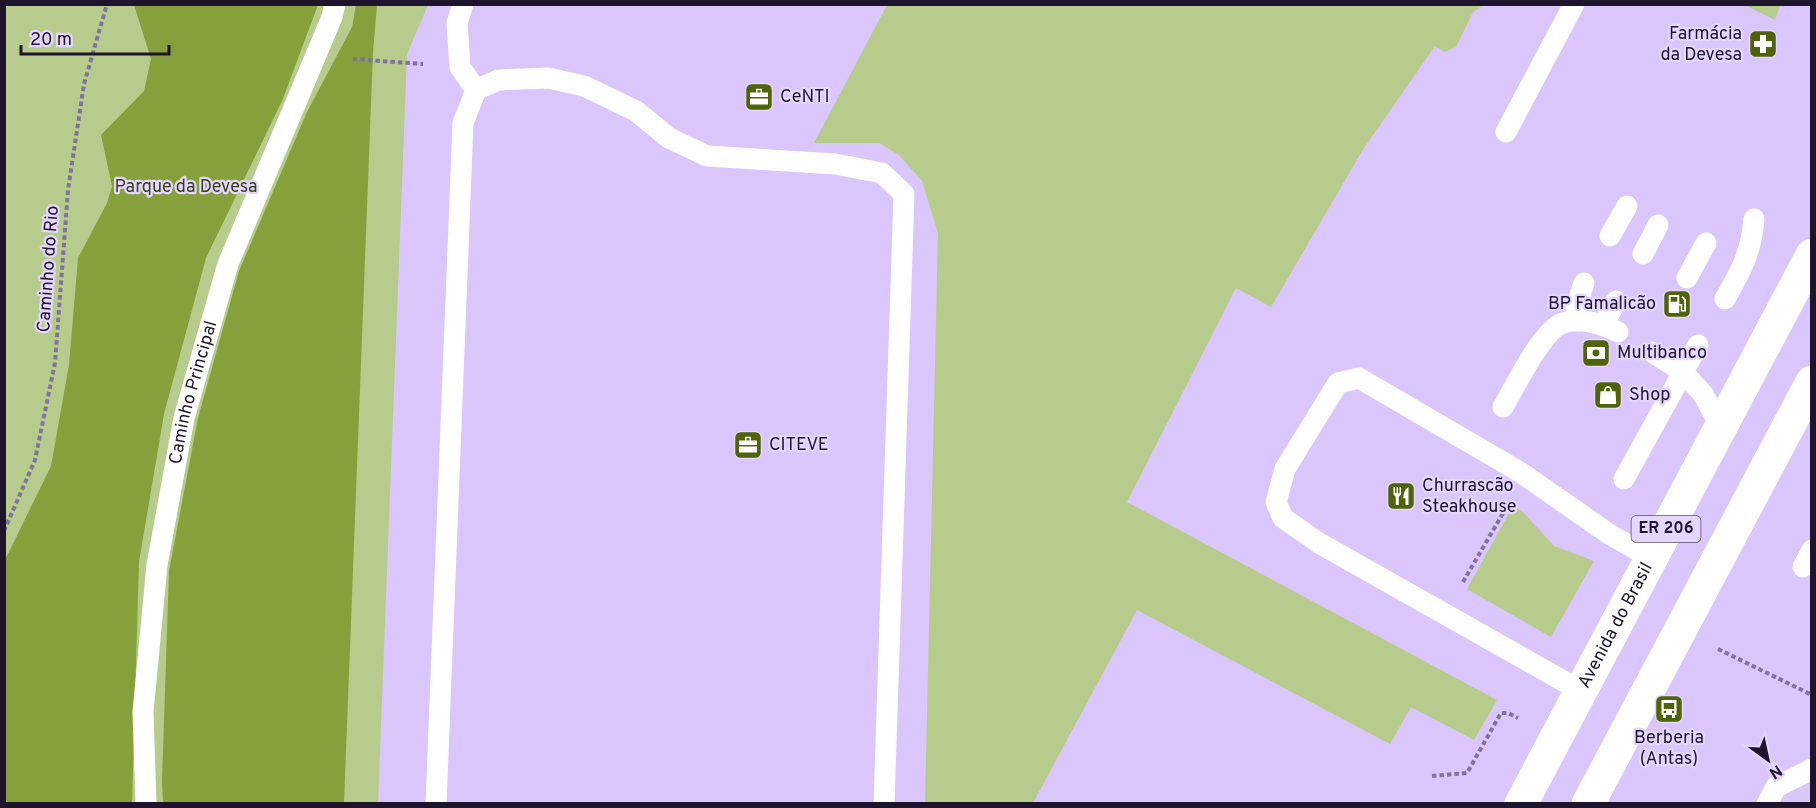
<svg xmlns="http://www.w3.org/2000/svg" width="1816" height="808" viewBox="0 0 1816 808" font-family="Overpass,sans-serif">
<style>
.green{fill:#b7cb8c}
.forest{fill:#86a13c}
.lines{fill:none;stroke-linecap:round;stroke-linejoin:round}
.path{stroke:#827399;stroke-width:4;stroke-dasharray:4.5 3;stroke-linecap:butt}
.lane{stroke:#fff;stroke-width:21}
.primary{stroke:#fff;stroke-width:33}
.labels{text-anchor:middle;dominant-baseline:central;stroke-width:4.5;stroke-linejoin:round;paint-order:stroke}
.shield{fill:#e5d6fd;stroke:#5a4e6a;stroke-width:1.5}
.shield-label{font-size:16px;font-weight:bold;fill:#1e142b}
.poi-label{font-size:18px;fill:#1e142b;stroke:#e5d6fd;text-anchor:start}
.park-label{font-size:18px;fill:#374219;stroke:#e5d6fd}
.street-label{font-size:18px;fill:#1e142b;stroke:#e5d6fd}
</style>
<rect width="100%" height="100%" fill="#dac6fa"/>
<!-- green -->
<g class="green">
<polygon points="4,5 428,5 407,54 378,803 5,803"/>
<polygon points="887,5 1483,5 1473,12 1456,47 1444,52 1435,46 1362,151 1271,307 1236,288 1127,502 1497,700 1474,740 1411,707 1390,744 1137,610 1033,803 925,803 938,233 922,181 899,155 879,143 814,143"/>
<polygon points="1745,5 1780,4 1780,5 1775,20"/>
<polygon points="1513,506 1522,511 1554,546 1594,561 1551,637 1467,589"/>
</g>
<!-- forest -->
<g class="forest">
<polygon points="134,5 318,5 282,101 206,258 164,414 139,562 132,803 5,803 4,562 51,466 69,365 78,258 107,203 112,186 101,135 144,91 151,59"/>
<polygon points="356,5 377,5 373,52 344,803 163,803 162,781 169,571 198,418 239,271 307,112 352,27"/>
</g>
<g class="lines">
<!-- path -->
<g class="path">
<polyline points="353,59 423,64"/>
<polyline points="4,531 35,460 55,363 68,190 84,84 107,4"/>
<polyline points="1463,582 1506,508"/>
<polyline points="1718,649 1812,695"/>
<polyline points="1432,776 1467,773 1501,713 1508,713 1518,718"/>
</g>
<!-- lane -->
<g class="lane">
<polyline points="463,4 457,23 460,67 476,90"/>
<polyline points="1506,132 1574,4"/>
<polyline points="1610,236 1627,206"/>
<polyline points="1643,254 1658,225"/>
<polyline points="1687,278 1706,243"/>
<path d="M1725,299C1742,269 1751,253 1754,219"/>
<polyline points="1578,321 1576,308 1584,283"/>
<polyline points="1604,324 1616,301"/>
<polyline points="1652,352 1683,372 1703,394 1721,427"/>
<path d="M1503,407C1515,387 1542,330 1563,323C1580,317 1603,324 1618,332"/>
<polyline points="1624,479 1698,345"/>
<polyline points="1803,567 1812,550"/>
<polyline points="1581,691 1319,543 1283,518 1276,502 1285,469 1338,383 1359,378 1520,472 1609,534 1651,558"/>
<path id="s1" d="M146,804L143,712L157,565L184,418L228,264L332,17L335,4"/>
<polyline points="436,804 463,123 476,90 498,80 548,78 584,86 636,111 669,138 707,156 835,164 882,173 904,194 884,804"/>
<polyline points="1767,804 1776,787 1812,769"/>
</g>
<!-- primary -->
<g class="primary">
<path id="s2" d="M1521,804L1812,255"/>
<polyline points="1588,804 1812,382"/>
</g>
</g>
<!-- icons -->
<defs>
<g id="pharmacy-square" transform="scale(1.5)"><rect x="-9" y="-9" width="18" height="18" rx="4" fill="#4f620c" stroke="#e5d6fd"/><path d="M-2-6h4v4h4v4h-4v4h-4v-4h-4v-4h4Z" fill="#fff"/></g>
<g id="office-square" transform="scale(1.5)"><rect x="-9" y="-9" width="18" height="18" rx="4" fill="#4f620c" stroke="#e5d6fd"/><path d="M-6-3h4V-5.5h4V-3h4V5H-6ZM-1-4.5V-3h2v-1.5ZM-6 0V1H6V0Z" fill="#fff"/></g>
<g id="fuel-square" transform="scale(1.5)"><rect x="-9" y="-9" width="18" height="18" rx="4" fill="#4f620c" stroke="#e5d6fd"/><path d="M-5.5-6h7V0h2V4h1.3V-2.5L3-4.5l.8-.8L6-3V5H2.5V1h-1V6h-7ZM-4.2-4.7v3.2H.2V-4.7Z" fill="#fff"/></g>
<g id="bank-square" transform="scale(1.5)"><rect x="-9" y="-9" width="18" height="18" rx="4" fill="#4f620c" stroke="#e5d6fd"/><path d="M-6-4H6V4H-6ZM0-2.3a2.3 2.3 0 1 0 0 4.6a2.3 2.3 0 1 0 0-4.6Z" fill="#fff"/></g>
<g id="shop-square" transform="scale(1.5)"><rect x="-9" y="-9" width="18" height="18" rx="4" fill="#4f620c" stroke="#e5d6fd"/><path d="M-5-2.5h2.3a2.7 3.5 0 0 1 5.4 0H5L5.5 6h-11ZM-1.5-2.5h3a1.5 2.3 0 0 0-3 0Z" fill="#fff"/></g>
<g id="restaurant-square" transform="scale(1.5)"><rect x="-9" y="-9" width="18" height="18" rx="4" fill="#4f620c" stroke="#e5d6fd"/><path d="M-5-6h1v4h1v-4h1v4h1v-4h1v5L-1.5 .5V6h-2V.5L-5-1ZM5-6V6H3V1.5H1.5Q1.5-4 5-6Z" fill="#fff"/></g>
<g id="bus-square" transform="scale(1.5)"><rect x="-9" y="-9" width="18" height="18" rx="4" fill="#4f620c" stroke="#e5d6fd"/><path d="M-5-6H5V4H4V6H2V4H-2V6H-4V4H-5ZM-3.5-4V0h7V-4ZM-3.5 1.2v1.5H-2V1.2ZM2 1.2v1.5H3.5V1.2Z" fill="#fff"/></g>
</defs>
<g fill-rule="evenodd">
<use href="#pharmacy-square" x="1763" y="44"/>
<use href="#office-square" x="759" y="97"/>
<use href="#fuel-square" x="1677" y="304"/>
<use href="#bank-square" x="1596" y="353"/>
<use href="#shop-square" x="1608" y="395"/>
<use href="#office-square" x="748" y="445"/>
<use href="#restaurant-square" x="1401" y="496"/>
<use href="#bus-square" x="1669" y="709"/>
</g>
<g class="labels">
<!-- shield labels -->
<rect class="shield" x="1631.5" y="516" width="69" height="26" rx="4.5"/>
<g class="shield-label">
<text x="1666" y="529">ER 206</text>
</g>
<!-- poi labels -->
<g class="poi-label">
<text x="1742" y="34" text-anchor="end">Farmácia<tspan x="1742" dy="21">da Devesa</tspan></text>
<text x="780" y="97">CeNTI</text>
<text x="1656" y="304" text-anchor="end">BP Famalicão</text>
<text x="1617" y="353">Multibanco</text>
<text x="1629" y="395">Shop</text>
<text x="769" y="445">CITEVE</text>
<text x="1422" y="486">Churrascão<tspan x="1422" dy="21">Steakhouse</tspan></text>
<text x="1669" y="738" text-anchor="middle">Berberia<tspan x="1669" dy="21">(Antas)</tspan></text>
</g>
<!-- park labels -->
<g class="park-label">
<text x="186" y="187">Parque da Devesa</text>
</g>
<!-- street labels -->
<g class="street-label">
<text transform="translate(49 269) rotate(-86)">Caminho do Rio</text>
<text stroke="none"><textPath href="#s1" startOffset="416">Caminho Principal</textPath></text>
<text stroke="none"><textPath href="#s2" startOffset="202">Avenida do Brasil</textPath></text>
</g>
</g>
<!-- border -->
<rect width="1816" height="808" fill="none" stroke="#1e142b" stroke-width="12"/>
<!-- north arrow -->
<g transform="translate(1768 760) rotate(147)" stroke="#e5d6fd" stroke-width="4.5" paint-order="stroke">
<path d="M0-4.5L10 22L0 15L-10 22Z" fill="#1e142b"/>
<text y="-9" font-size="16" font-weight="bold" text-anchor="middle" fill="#1e142b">N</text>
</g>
<!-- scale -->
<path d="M21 45v9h148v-9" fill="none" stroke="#1e142b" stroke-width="3"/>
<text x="30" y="45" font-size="18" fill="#1e142b" stroke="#e5d6fd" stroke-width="4.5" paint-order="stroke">20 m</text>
</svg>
